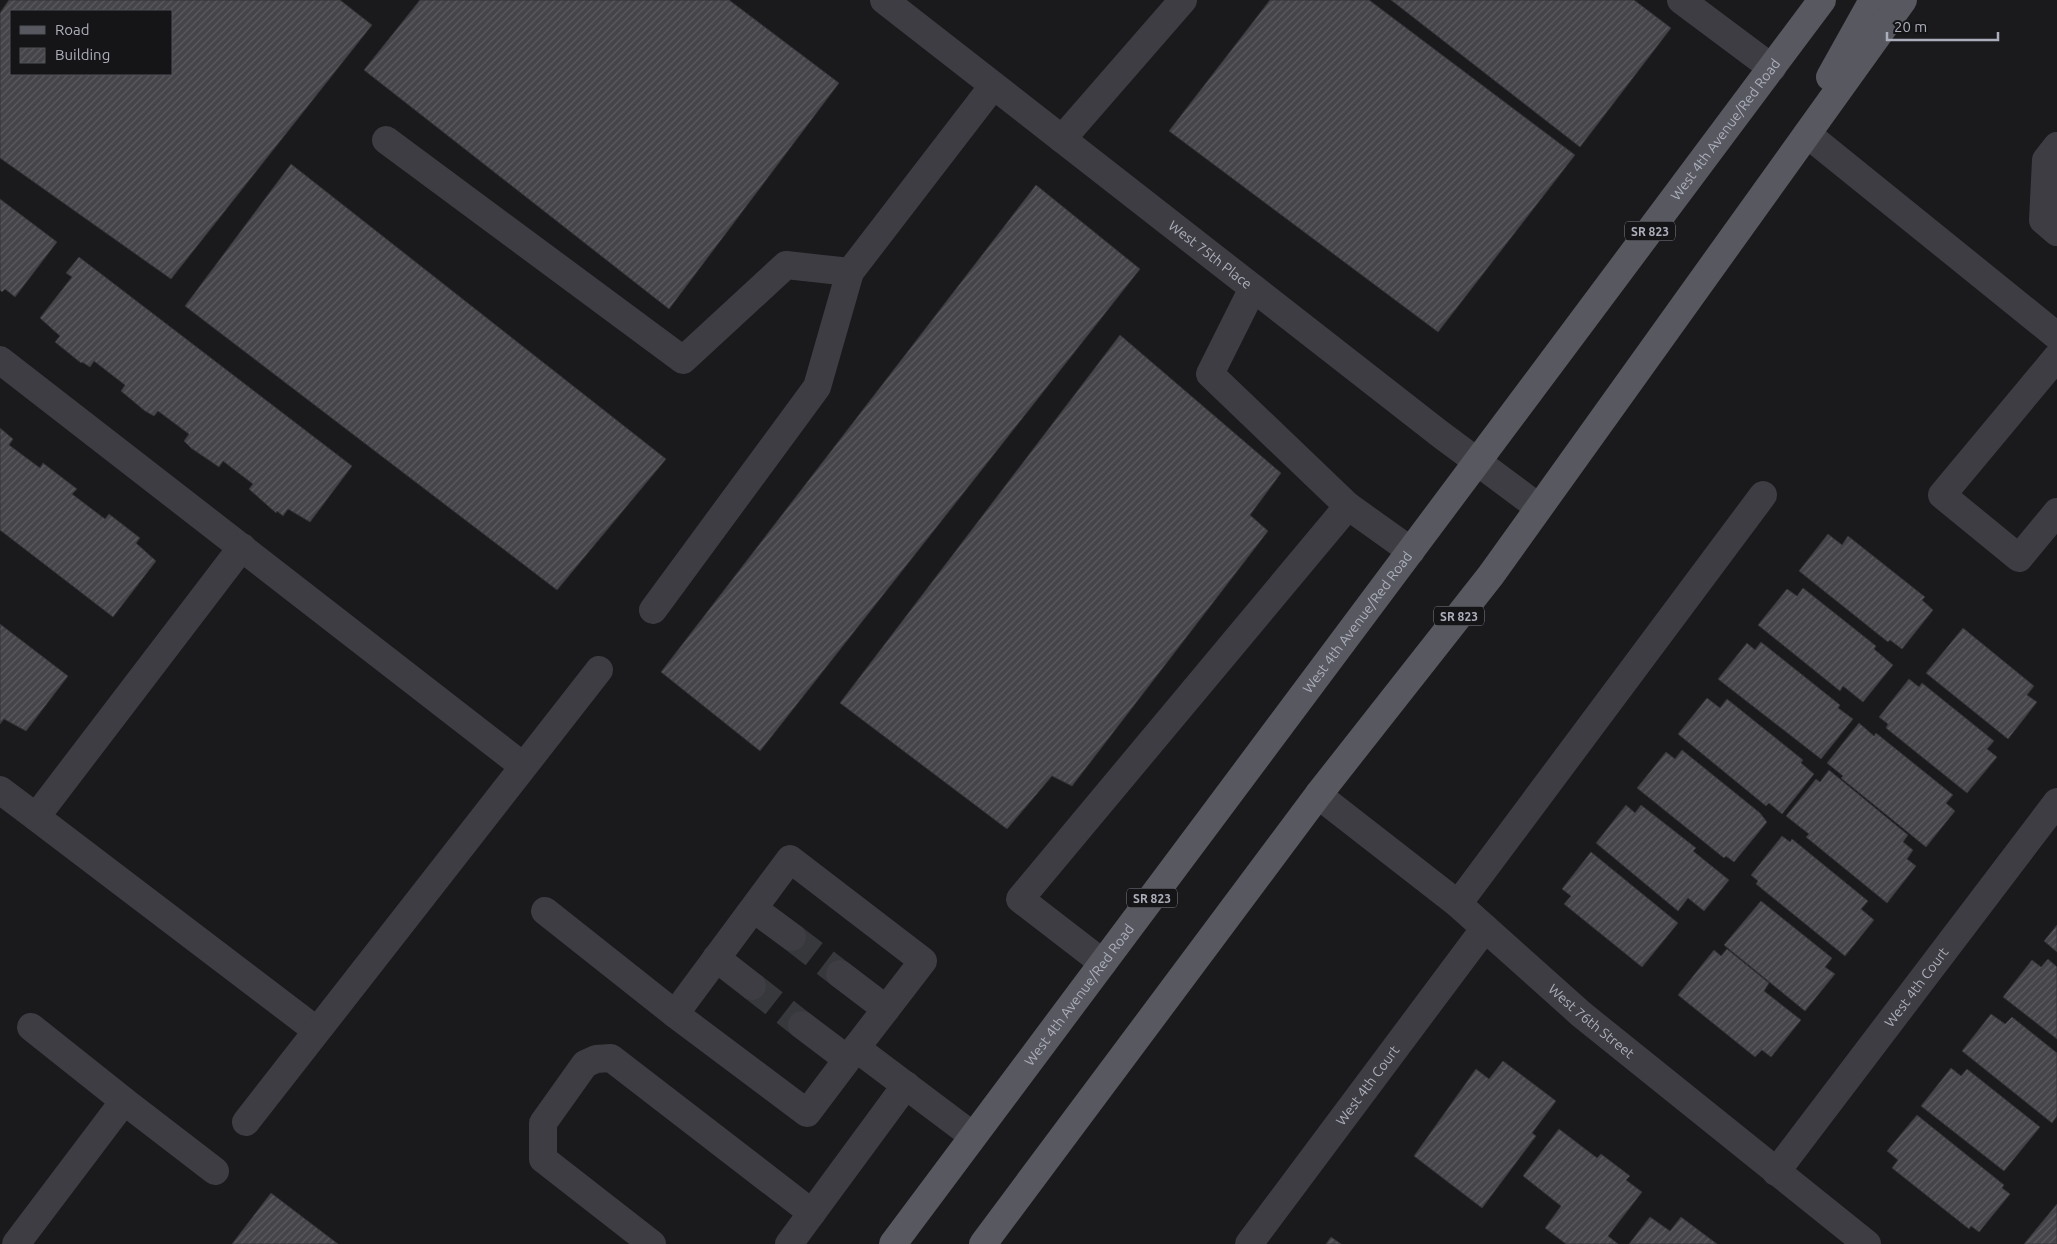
<svg xmlns="http://www.w3.org/2000/svg" width="2057" height="1244" viewBox="0 0 2057 1244" font-family="Ubuntu,sans-serif">
<style>
.building{fill:url(#building-hatch);stroke:#343438;fill-rule:evenodd}
.lines{fill:none;stroke-linecap:round;stroke-linejoin:round}
.minor-tunnel{stroke:#37383c;stroke-width:28;stroke-dasharray:28 14;stroke-linecap:butt}
.minor{stroke:#3d3d43;stroke-width:28}
.major{stroke:#575860;stroke-width:28}
.labels{text-anchor:middle;dominant-baseline:central;stroke-width:4;stroke-linejoin:round;paint-order:stroke}
.shield{fill:#151517;stroke:#7f818a;stroke-width:1}
.shield-label{font-size:12px;font-weight:bold;fill:#acafbb}
.street-label{font-size:14px;fill:#acafbb;stroke:#151517}
</style>
<defs>
<pattern id="building-hatch" width="6" height="6" patternUnits="userSpaceOnUse" patternTransform="scale(1.25)"><rect width="6" height="6" fill="#444449"/><path d="M-1 1l2-2M0 6l6-6M5 7l2-2" fill="none" stroke="#5c5c61"/></pattern>
</defs>
<rect width="100%" height="100%" fill="#1a1a1c"/>
<!-- building -->
<g class="building">
<path d="M9,0H340L372,25L171,279L0,158V13ZM11,11H171V74H11Z"/>
<polygon points="420,0 729,0 839,83 669,309 364,70"/>
<polygon points="1270,0 1369,0 1575,155 1438,332 1169,131"/>
<polygon points="1391,0 1634,0 1671,28 1580,147"/>
<polygon points="291,164 666,459 557,590 185,306"/>
<polygon points="1036,185 1140,269 760,751 661,672"/>
<polygon points="0,199 57,242 15,297 5,289 2,292 0,290"/>
<polygon points="79,257 352,466 310,522 288,509 283,516 277,511 276,513 249,489 253,484 223,461 219,467 191,448 184,441 189,434 158,411 154,416 145,411 121,391 125,385 94,361 90,367 82,362 81,363 55,342 60,336 40,318 72,277 66,273"/>
<polygon points="1120,335 1281,473 1250,515 1268,531 1072,786 1052,776 1007,829 840,703"/>
<polygon points="0,428 13,439 9,445 40,468 43,463 77,489 72,494 105,519 109,514 140,538 136,543 156,561 113,617 0,530"/>
<polygon points="1828,534 1842,545 1848,536 1925,597 1922,600 1933,610 1902,649 1890,640 1888,642 1799,571"/>
<polygon points="1803,588 1876,646 1874,649 1893,665 1863,702 1843,686 1840,691 1758,625 1787,589 1797,596"/>
<polygon points="0,624 68,676 26,731 4,719 0,724"/>
<polygon points="1963,628 2034,686 2027,695 2037,702 2008,739 1926,673"/>
<polygon points="1761,642 1840,705 1838,708 1853,719 1821,759 1718,679 1747,643 1755,650"/>
<polygon points="1909,679 1919,687 1922,683 1994,741 1987,749 1997,757 1967,793 1886,728 1888,724 1879,717"/>
<polygon points="1707,698 1720,708 1727,699 1803,760 1801,763 1814,774 1782,814 1769,803 1766,806 1678,734"/>
<polygon points="1859,723 1874,736 1876,733 1953,795 1946,803 1955,811 1926,847 1841,778 1843,776 1827,763"/>
<polygon points="1682,750 1760,813 1767,822 1734,862 1726,856 1724,858 1637,788 1666,752 1675,759"/>
<polygon points="1829,770 1908,835 1903,842 1913,850 1907,859 1916,866 1887,903 1806,837 1809,834 1786,816 1816,779 1820,782"/>
<polygon points="1626,805 1635,813 1641,805 1696,848 1693,851 1729,880 1704,911 1688,898 1678,911 1596,843"/>
<polygon points="1782,836 1790,842 1792,839 1868,901 1861,909 1874,920 1845,956 1756,884 1758,881 1751,875"/>
<polygon points="1591,852 1678,923 1642,967 1564,904 1571,896 1562,889"/>
<polygon points="1761,901 1832,958 1825,967 1835,974 1805,1011 1724,945"/>
<polygon points="2057,925 2057,952 2044,941"/>
<polygon points="1727,949 1769,983 1764,991 1801,1020 1771,1057 1762,1050 1755,1057 1678,995 1714,950 1721,956"/>
<polygon points="2048,959 2057,967 2057,1039 2003,997 2032,960 2041,967"/>
<polygon points="1991,1014 2005,1024 2012,1017 2057,1053 2057,1116 2052,1123 1962,1051"/>
<polygon points="1503,1061 1556,1101 1532,1133 1536,1136 1482,1208 1414,1156 1476,1069 1489,1079"/>
<polygon points="1951,1068 1961,1076 1967,1069 2040,1127 2004,1171 1921,1106"/>
<polygon points="1917,1115 2004,1185 2002,1188 2010,1194 1979,1232 1971,1226 1969,1229 1892,1168 1898,1160 1887,1151"/>
<polygon points="1559,1129 1597,1158 1601,1154 1630,1176 1626,1180 1642,1192 1608,1236 1618,1244 1566,1244 1545,1228 1561,1206 1523,1176"/>
<polygon points="271,1193 338,1244 232,1244"/>
<polygon points="2057,1204 2057,1244 2024,1244"/>
<polygon points="1650,1217 1670,1231 1681,1217 1717,1244 1629,1244"/>
<polygon points="1331,1237 1341,1244 1326,1244"/>
</g>
<g class="lines">
<!-- minor-tunnel -->
<g class="minor-tunnel">
<polyline points="792,937 840,974"/>
<polyline points="752,986 802,1025"/>
</g>
<!-- minor -->
<g class="minor">
<path id="s1" d="M884,0L1440,434L1538,507"/>
<polyline points="1681,0 1772,68"/>
<polyline points="1807,134 2057,336"/>
<polyline points="1062,139 1183,0"/>
<polyline points="386,140 683,360 786,265 850,272 993,86"/>
<polyline points="2057,146 2046,160 2043,220 2057,232"/>
<polyline points="1253,288 1210,374 1348,506 1411,551"/>
<polyline points="2057,357 1942,495 2019,558 2057,512"/>
<polyline points="0,360 523,766"/>
<polyline points="653,610 817,387 850,272"/>
<polyline points="0,790 36,817 242,547"/>
<path id="s2" d="M1318,795L1458,904L1581,1014L1867,1244"/>
<polyline points="36,817 316,1030"/>
<polyline points="1458,904 1763,495"/>
<polyline points="754,909 792,937"/>
<polyline points="545,911 675,1014 807,1113 856,1048 973,1136"/>
<polyline points="716,958 752,986"/>
<polyline points="1103,963 1020,899 1348,506"/>
<polyline points="840,974 886,1009"/>
<polyline points="675,1014 790,859 923,961 856,1048"/>
<polyline points="802,1025 847,1059"/>
<polyline points="124,1101 215,1171"/>
<polyline points="246,1122 599,670"/>
<path id="s3" d="M1776,1172L2057,802"/>
<polyline points="16,1244 124,1101 31,1027"/>
<polyline points="652,1244 543,1159 543,1123 585,1064 596,1059 611,1058 812,1213"/>
<polyline points="789,1244 906,1085"/>
<path id="s4" d="M1249,1244L1485,928"/>
</g>
<!-- major -->
<g class="major">
<polyline points="1830,77 1873,0"/>
<path id="s5" d="M893,1244L1822,0"/>
<polyline points="983,1244 1318,795 1491,575 1903,0"/>
</g>
</g>
<g class="labels">
<!-- shield labels -->
<g class="shield">
<rect x="1625" y="221.5" width="50" height="19" rx="4"/>
<rect x="1434" y="606.5" width="50" height="19" rx="4"/>
<rect x="1127" y="888.5" width="50" height="19" rx="4"/>
</g>
<g class="shield-label">
<text x="1650" y="231">SR 823</text>
<text x="1459" y="616">SR 823</text>
<text x="1152" y="898">SR 823</text>
</g>
<!-- street labels -->
<g class="street-label">
<text stroke="none"><textPath href="#s5" startOffset="1391">West 4th Avenue/Red Road</textPath></text>
<text stroke="none"><textPath href="#s1" startOffset="414">West 75th Place</textPath></text>
<text stroke="none"><textPath href="#s5" startOffset="776">West 4th Avenue/Red Road</textPath></text>
<text stroke="none"><textPath href="#s3" startOffset="232">West 4th Court</textPath></text>
<text stroke="none"><textPath href="#s5" startOffset="311">West 4th Avenue/Red Road</textPath></text>
<text stroke="none"><textPath href="#s2" startOffset="355">West 76th Street</textPath></text>
<text stroke="none"><textPath href="#s4" startOffset="198">West 4th Court</textPath></text>
</g>
</g>
<!-- legend -->
<rect x="10" y="10" width="162" height="65" fill="#151517" stroke="#515359"/>
<rect x="20" y="26" width="25" height="8" fill="#575860" stroke="#515359"/>
<text x="55" y="35" font-size="15" fill="#acafbb">Road</text>
<rect x="20" y="48" width="25" height="15" fill="url(#building-hatch)" stroke="#515359"/>
<text x="55" y="60" font-size="15" fill="#acafbb">Building</text>
<!-- scale -->
<path d="M1887 32v8h111v-8" fill="none" stroke="#acafbb" stroke-width="2.5"/>
<text x="1894" y="32" font-size="15" fill="#acafbb" stroke="#151517" stroke-width="4" paint-order="stroke">20 m</text>
</svg>
